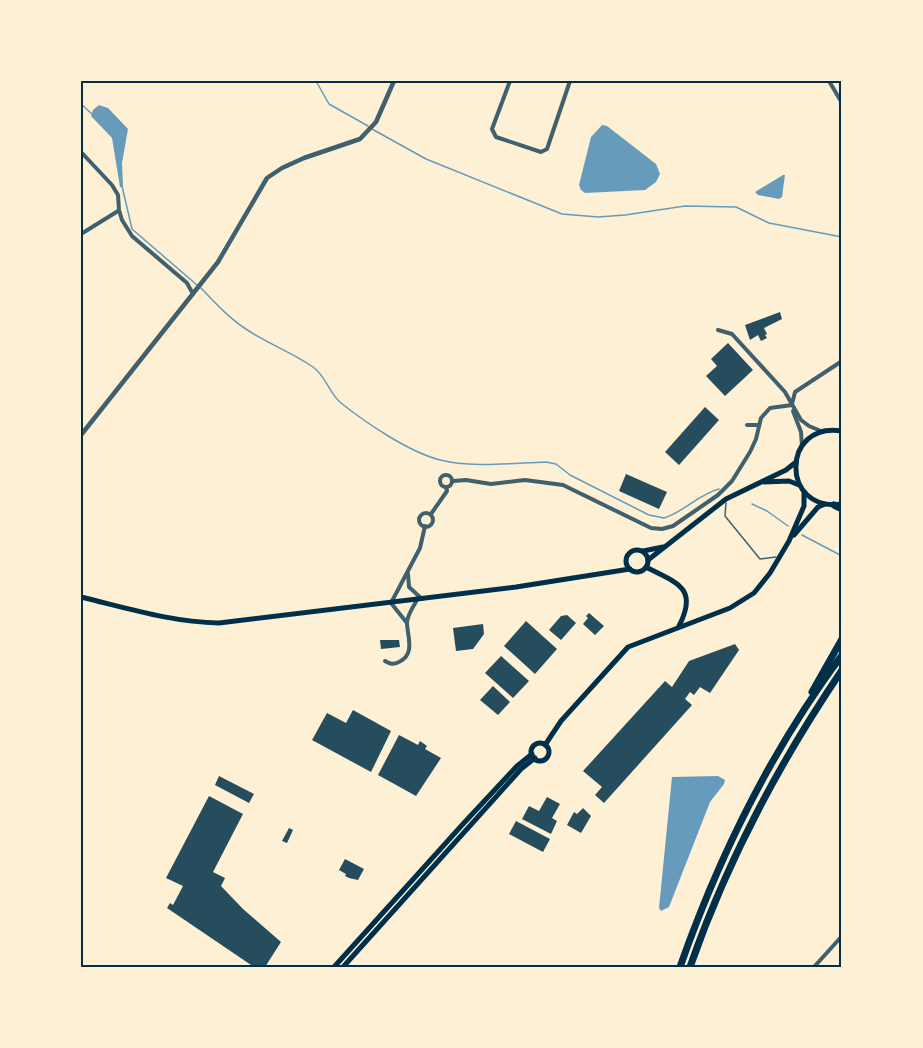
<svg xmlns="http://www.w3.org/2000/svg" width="923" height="1048" viewBox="0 0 923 1048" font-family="'PT Sans Narrow',sans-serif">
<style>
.water{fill:#669bbc}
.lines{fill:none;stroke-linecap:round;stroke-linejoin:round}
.stream{stroke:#669bbc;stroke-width:1.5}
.building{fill:#264d5e}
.service{stroke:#3f606c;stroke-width:1.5}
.minor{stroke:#3f606c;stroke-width:4}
.tertiary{stroke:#3f606c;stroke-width:4.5}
.primary{stroke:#003049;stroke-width:5}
.motorway{stroke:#003049;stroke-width:7}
.neatline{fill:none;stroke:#003049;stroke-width:2}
</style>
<rect width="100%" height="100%" fill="#fdf0d5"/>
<!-- water -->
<g class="water">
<polygon points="99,105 108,108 128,129 122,163 123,187 120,187 112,138 91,116 93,110"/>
<polygon points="602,125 607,126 656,164 660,174 656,182 645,190 585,193 581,190 579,185 591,137"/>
<polygon points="783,175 785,175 782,197 779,199 758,195 755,192"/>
<polygon points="718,776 725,780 724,784 710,802 669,907 661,911 659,908 672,777"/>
</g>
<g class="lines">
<!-- stream -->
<g class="stream">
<polyline points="316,81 329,104 368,126"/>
<polyline points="81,104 92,114"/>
<polyline points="372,129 426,159 562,214 598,217 625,215 685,206 736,207 769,223 842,237"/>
<polyline points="122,186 132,229 197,285"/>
<path d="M201,288C216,304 231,320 249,331C269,344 293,353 313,367C326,376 329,393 341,403C366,423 409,452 440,460C471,468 513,463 546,462L556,464L570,475L649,515L664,518C684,512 699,494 719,489"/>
<polyline points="752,504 767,511 788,526"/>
<polyline points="802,535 842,556"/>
</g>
</g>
<!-- building -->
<g class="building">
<polygon points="780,312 782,319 764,328 767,334 765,335 767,338 761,341 758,335 750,340 745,325"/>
<polygon points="728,343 753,370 725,396 706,376 717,366 711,359"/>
<polygon points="705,407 719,420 679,465 665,452"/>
<polygon points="626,474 667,492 659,509 619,491"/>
<polygon points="589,613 604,626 595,635 583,624 588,618 586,616"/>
<polygon points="567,615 576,623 561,640 549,630 561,616"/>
<polygon points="526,621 557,649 535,674 504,646"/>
<polygon points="483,624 484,634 473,649 456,651 453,628"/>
<polygon points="380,640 399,640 400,647 381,649"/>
<polygon points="735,644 739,650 710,693 700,687 694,695 690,692 685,699 692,705 604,803 595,795 602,787 583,771 665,681 672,687 689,661"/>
<polygon points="501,656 529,681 513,698 485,673"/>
<polygon points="493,686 510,702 498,715 480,700"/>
<polygon points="353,710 391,731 371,772 312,740 327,713 346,723"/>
<polygon points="399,735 418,745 420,741 427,746 425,749 441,758 416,796 378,775"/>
<polygon points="219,776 254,794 249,803 215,785"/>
<polygon points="209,796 243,814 213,872 225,878 221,886 243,909 281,942 265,967 254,967 167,908 170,903 173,905 183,886 166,878"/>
<polygon points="547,797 560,804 552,818 557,821 551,834 522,819 529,806 539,811"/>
<polygon points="583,808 591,816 581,833 567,825 574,812 577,814"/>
<polygon points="516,821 550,839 543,852 509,834"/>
<polygon points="289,828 293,830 287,843 282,841"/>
<polygon points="345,859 364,869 358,880 349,878 345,876 346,874 339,870"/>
</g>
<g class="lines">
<!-- service -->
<polyline class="service" points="726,503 725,516 760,559 776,557"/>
<!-- minor -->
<g class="minor">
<polyline points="510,81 492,129 496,137 541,152 547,149 570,81"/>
<polyline points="829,81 842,103"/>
<polyline points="81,152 112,185 118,195 119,210 122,220 132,236 187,283 193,294"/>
<polyline points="81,234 118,211"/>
<polyline points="718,330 732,334 785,392 801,420 809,426 821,431"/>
<polyline points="792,404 795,392 842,361"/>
<polyline points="793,411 801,432 802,446"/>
<polyline points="747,425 758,425"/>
<circle cx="446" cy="481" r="6"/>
<polyline points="453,481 466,480 491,484 525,480 563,485 651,528 662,529 673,526 718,495 732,481 750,452 756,439 761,418 770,408 792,405"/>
<circle cx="426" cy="520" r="7"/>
<polyline points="431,514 447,491 446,487"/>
<polyline points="408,574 409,587 422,599"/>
<polyline points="407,623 391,603 420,548 425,526"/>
<path d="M385,661C390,664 393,665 399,662C416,654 407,636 407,622C408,614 413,607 417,600"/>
<polyline points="814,967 842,936"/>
</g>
<!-- tertiary -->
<polyline class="tertiary" points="81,435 218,262 267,178 282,168 304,158 360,139 376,122 394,81"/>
<!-- primary -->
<g class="primary">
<path d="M842,431C781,421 780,513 842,504"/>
<polyline points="764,482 789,481 799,485"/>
<polyline points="794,535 818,507 825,504"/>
<circle cx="637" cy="561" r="11"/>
<polyline points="643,551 663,547"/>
<polyline points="648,560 726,499 786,470 796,462"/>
<path d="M646,567C676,583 699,587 679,626"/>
<path d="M81,597C127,608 171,622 219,623L516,587L630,569"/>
<circle cx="540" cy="752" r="9"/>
<polyline points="545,745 561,721 628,647 730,608 754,593 770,573 789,541 804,506 804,492"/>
<polyline points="334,967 463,824 517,766 532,754"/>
<polyline points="343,967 521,769 535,758"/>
</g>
<!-- motorway -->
<g class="motorway">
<polyline points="834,505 842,509"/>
<polyline points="812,692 842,639"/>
<path d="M680,967C719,856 772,749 842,655"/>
<path d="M690,967C727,861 779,763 842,670"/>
</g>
</g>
<!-- border -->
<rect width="923" height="1048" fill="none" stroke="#fdf0d5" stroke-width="165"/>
<rect x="82" y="82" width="758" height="884" class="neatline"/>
</svg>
